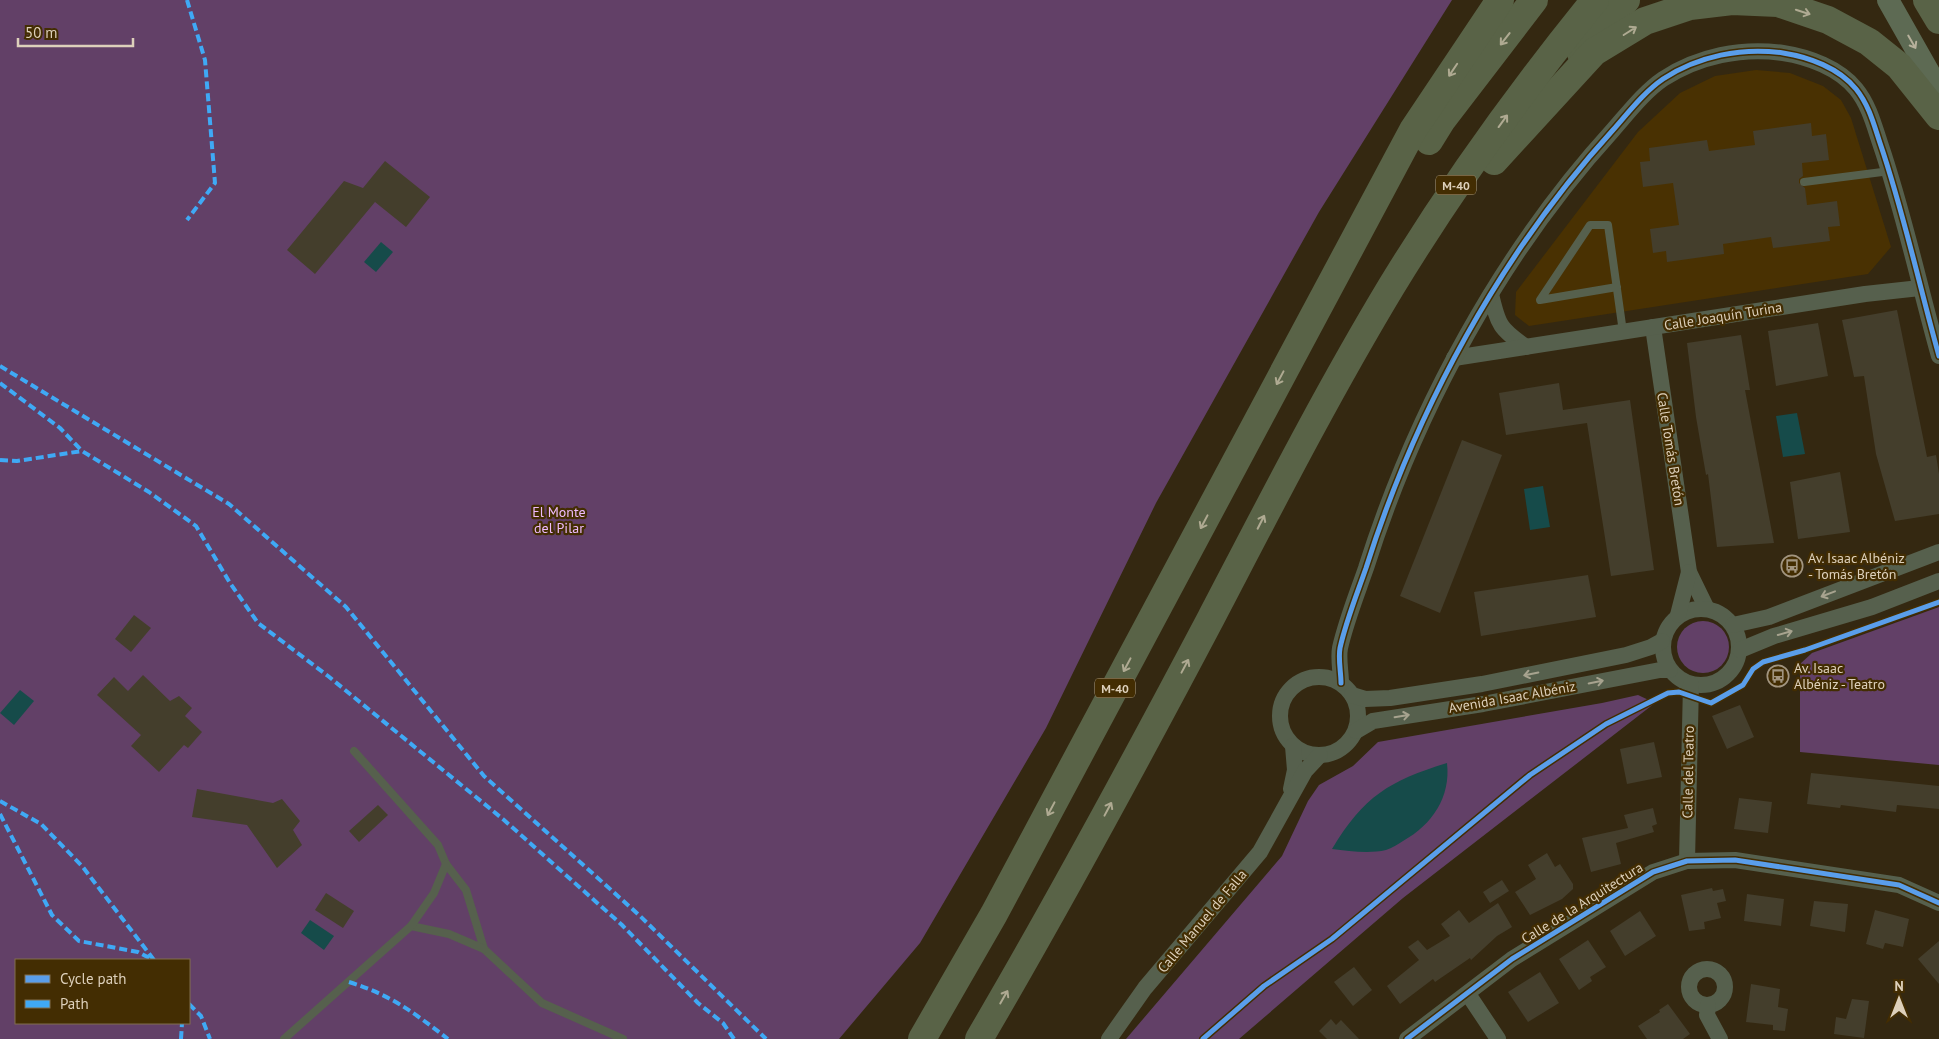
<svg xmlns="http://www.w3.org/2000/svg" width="1939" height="1039" viewBox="0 0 1939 1039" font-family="'PT Sans',sans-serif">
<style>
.built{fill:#493102}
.green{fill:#624067;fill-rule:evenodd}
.water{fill:#164b4a}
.building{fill:#443e2c}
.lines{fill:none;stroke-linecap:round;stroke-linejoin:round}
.lane{stroke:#56604d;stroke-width:8}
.street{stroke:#56604d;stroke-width:16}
.secondary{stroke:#5d6a53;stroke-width:22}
.highway{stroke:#596347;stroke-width:28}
.quiet{stroke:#3fa9f5;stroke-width:4;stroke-dasharray:8 4;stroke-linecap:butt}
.cycleway-casing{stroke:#432d02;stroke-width:8}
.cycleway{stroke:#5a9eea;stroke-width:5}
.oneway{stroke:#afaa92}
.oneway2{stroke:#b7b19c}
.oneway3{stroke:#a7a38f}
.labels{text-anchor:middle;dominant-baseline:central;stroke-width:4.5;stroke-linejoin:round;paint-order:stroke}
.shield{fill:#432d02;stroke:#af9f84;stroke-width:1}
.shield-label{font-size:12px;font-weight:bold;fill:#ddd0bb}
.street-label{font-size:14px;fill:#ddd0bb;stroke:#432d02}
.park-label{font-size:14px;fill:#eebbfd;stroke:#432d02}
.poi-label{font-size:14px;fill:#ddd0bb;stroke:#432d02;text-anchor:start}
</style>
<rect width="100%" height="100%" fill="#342811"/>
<!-- built -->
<polygon class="built" points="1756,70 1790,73 1823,86 1841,100 1851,118 1891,247 1868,274 1529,326 1515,315 1516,292 1638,132 1680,93 1715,76"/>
<!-- green -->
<g class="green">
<path d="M0,0H1452L1319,212L1156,503L1046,728L920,943L839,1039H0ZM16,960H189V1023H16Z"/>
<polygon points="1939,607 1939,765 1800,752 1800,664 1812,653"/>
<circle cx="1703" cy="647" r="26"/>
<polygon points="1638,695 1655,703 1403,898 1239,1039 1126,1039 1282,856 1308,801 1319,785 1353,766 1378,742 1602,703"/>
</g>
<!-- water -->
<g class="water">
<polygon points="381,242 393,252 376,272 364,262"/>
<polygon points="1797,413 1805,454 1783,457 1776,416"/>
<polygon points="1543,486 1550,527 1530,530 1524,489"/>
<polygon points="20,690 34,701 14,725 0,713"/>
<path d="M1447,763C1451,797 1432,825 1403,841C1398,844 1392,848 1386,850C1369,854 1349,851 1332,849C1364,796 1389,781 1447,763Z"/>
<polygon points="310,920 334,936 324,950 301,933"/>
</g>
<!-- building -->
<g class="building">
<polygon points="1811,123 1812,136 1826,134 1829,160 1802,163 1803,176 1799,179 1799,183 1805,188 1807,205 1837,201 1840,226 1828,227 1830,241 1773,248 1771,237 1723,244 1724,254 1667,262 1666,251 1653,253 1650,229 1679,225 1673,183 1643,187 1640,162 1650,161 1649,148 1707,140 1709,151 1755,145 1753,131"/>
<polygon points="385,161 430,197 406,227 375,202 315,274 287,250 344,181 363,188"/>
<polygon points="1897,310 1927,457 1936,455 1939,474 1939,514 1895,521 1876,454 1864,376 1854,377 1842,320"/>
<polygon points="1818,323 1828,376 1776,386 1768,331"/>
<polygon points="1741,335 1750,390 1745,390 1774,543 1717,547 1708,474 1706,475 1696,417 1687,343"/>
<polygon points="1559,383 1563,410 1630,400 1654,570 1611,576 1587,423 1506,435 1499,393"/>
<polygon points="1462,440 1502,455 1440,613 1400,596"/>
<polygon points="1840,472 1850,532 1798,539 1790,482"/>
<polygon points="1588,575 1596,617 1481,636 1474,592"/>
<polygon points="134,615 151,628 131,652 115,639"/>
<polygon points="143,675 170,701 179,696 192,708 185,716 202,732 188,748 184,745 159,772 131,746 141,735 97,695 114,677 128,691"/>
<polygon points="1740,705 1754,737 1727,749 1712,716"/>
<polygon points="1654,742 1662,777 1627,784 1620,749"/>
<polygon points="1811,773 1939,786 1939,809 1897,805 1896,812 1841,805 1840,808 1807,804"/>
<polygon points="197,789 273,803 282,799 300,821 293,830 302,845 277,868 247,825 192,817"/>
<polygon points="1739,798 1772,802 1768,833 1734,829"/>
<polygon points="378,805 388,815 359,842 349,831"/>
<polygon points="1653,808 1657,824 1652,826 1654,832 1616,843 1621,864 1591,872 1582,838 1628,828 1624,815"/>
<polygon points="1547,853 1555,867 1560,864 1573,884 1573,889 1562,899 1530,915 1515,892 1536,879 1528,865"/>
<polygon points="1502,880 1509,891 1490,903 1483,892"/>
<polygon points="1712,888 1713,891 1723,889 1726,901 1717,903 1721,918 1704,922 1705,929 1689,931 1681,895"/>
<polygon points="326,893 354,911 343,928 315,910"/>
<polygon points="1747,894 1784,899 1781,926 1744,921"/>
<polygon points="1814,901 1848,904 1845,932 1810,926"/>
<polygon points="1498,903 1512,927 1497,936 1471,960 1470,958 1435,982 1433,979 1400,1004 1387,986 1419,960 1408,947 1418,940 1427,950 1450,936 1441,924 1459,910 1469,923"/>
<polygon points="1875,910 1909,919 1903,947 1885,943 1883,949 1866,944"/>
<polygon points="1640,911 1656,936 1625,956 1610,931"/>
<polygon points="1588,940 1606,967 1590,977 1592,981 1579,990 1559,959"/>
<polygon points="1939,941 1939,984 1918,959"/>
<polygon points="1354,967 1372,990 1353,1006 1334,982"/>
<polygon points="1540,972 1559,1003 1528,1022 1508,992"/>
<polygon points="1751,984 1780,989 1778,1007 1788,1009 1785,1031 1773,1030 1773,1025 1746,1022"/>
<polygon points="1852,999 1869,1001 1864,1038 1834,1034 1836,1017 1846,1019"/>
<polygon points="1668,1004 1690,1034 1683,1039 1647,1039 1638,1026 1660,1012 1659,1010"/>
<polygon points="1331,1019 1336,1025 1341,1020 1359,1039 1327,1039 1319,1031"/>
</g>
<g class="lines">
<!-- lane -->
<g class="lane">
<polyline points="1804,182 1890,171"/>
<polyline points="1617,287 1540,300 1590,225 1608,225 1623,332"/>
<polyline points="354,751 438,845 446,864 466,890 484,949 542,1003 623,1039"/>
<polyline points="411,926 449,934 484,949"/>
<polyline points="284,1039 411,926 434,893 446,864"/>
</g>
<!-- street -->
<g class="street">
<path d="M1491,294C1498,325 1500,329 1526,347"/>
<polyline points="1653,327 1689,572 1707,609"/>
<polyline points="1454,358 1865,294 1920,288"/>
<circle cx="1701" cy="647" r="38"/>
<polyline points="1678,615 1689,572"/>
<polyline points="1733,625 1769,617 1939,552"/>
<polyline points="1740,650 1774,636 1872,607 1939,581"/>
<circle cx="1319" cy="716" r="39"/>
<path d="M1341,683C1341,672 1338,659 1340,648C1346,621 1357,594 1366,568C1416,410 1501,253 1613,130C1628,113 1644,92 1663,79C1698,56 1742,47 1783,53C1809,57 1839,68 1856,89C1869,105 1874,125 1880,143C1904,213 1919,285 1939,356"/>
<polyline points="1352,695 1365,699 1390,698 1482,684 1626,655 1651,647 1662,641"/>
<polyline points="1356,731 1373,721 1483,704 1660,670 1670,670"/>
<polyline points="1291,789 1295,770 1293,746"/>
<polyline points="1687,861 1691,684"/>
<circle cx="1707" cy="987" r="18"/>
<polyline points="1468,994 1498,1039"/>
<polyline points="1708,1005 1707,1015 1720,1039"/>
<polyline points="1109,1039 1145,988 1260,852 1305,771 1320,755"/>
<polyline points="1407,1039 1512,959 1653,872 1687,861 1735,860 1899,885 1939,903"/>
</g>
<!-- secondary -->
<polyline class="secondary" points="1888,0 1939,90"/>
<!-- highway -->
<g class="highway">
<polyline points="1927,0 1939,20"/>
<polyline points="1581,53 1626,0"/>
<polyline points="1429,141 1442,120 1534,0"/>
<polyline points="1494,161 1594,52 1645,21 1690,6 1732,1 1778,3 1828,20 1869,42 1899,66 1939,116"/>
<polyline points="922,1039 994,914 1413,130 1500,0"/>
<path d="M979,1039C1060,901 1136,760 1211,618C1269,507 1326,395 1391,287C1452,187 1521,91 1595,0"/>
</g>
<!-- quiet -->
<g class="quiet">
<polyline points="187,0 205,60 215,183 187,220"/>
<polyline points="0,366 229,504 346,607 484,776 639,915 766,1039"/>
<polyline points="0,383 60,428 82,451 149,492 196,526 230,583 258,623 328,676 504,820 622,925 698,1003 723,1023 734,1039"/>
<polyline points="0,460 17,461 82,451"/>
<polyline points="0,801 41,824 82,866 154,960"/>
<polyline points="0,814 52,915 79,941 138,952 153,960"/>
<path d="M349,982C391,995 413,1012 448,1039"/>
<polyline points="189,1004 201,1016 210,1039"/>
<polyline points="181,1039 182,1023"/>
</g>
<!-- cycleway casing -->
<g class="cycleway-casing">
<g id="cycleway">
<path d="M1341,683C1341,672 1338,659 1340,648C1346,621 1357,594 1366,568C1416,410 1501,253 1613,130C1628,113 1644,92 1663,79C1698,56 1742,47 1783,53C1809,57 1839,68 1856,89C1869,105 1874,125 1880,143C1904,213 1919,285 1939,356"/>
<polyline points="1203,1039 1264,986 1332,939 1530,775 1606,724 1668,693 1679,692 1711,703 1743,685 1753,669 1763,662 1805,650 1939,602"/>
<polyline points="1407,1039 1512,959 1653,872 1687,861 1735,860 1899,885 1939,903"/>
</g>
</g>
<!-- cycleway -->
<use href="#cycleway" class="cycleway"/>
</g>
<!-- one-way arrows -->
<defs><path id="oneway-shaft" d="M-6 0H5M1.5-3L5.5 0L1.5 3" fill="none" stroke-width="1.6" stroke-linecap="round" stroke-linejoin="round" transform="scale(1.25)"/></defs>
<g class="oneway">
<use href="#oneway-shaft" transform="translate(1803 12) rotate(18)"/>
<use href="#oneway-shaft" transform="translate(1630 31) rotate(-32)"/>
<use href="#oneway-shaft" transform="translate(1505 39) rotate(128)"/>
<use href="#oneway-shaft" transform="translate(1453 70) rotate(124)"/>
<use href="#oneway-shaft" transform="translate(1503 121) rotate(-54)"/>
<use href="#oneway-shaft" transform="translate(1280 378) rotate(118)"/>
<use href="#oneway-shaft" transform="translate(1204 522) rotate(118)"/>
<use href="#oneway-shaft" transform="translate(1261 522) rotate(-63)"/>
<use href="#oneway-shaft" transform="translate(1127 665) rotate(118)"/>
<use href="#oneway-shaft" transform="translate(1185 666) rotate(-62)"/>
<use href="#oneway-shaft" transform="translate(1051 809) rotate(118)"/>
<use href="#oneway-shaft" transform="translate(1108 809) rotate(-62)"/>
<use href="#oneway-shaft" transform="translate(1004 997) rotate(-60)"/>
</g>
<use class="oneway2" href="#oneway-shaft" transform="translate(1912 42) rotate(60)"/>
<g class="oneway3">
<use href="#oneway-shaft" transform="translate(1828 594) rotate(159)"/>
<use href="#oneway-shaft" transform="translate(1785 633) rotate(-16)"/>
<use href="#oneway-shaft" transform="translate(1531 674) rotate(168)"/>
<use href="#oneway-shaft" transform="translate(1596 682) rotate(-11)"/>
<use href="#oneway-shaft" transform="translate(1402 716) rotate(-9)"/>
</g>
<!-- icons -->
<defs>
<g id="bus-ring" transform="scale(1.125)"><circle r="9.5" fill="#432d02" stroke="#a29580" stroke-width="1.5"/><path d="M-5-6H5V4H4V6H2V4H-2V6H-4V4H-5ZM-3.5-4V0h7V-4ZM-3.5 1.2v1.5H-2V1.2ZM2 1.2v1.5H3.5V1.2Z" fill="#a29580"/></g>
</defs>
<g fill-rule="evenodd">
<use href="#bus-ring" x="1792" y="566"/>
<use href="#bus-ring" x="1778" y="676"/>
</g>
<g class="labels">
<!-- shield labels -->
<g class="shield">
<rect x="1436" y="175.5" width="40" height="19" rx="4"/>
<rect x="1095" y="678.5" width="40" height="19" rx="4"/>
</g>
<g class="shield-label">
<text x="1456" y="185">M-40</text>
<text x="1115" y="688">M-40</text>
</g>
<!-- street labels -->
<g class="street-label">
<text transform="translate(1723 316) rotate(-9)">Calle Joaquín Turina</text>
<text transform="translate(1671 449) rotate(81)">Calle Tomás Bretón</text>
<text transform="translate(1512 697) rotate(-10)">Avenida Isaac Albéniz</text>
<text transform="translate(1688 772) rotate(-89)">Calle del Teatro</text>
<text transform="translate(1582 903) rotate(-32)">Calle de la Arquitectura</text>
<text transform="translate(1202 921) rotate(-50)">Calle Manuel de Falla</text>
</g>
<!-- park labels -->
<g class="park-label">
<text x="559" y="512">El Monte<tspan x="559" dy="16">del Pilar</tspan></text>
</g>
<!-- poi labels -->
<g class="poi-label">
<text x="1808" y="558">Av. Isaac Albéniz<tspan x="1808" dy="16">- Tomás Bretón</tspan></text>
<text x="1794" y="668">Av. Isaac<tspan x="1794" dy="16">Albéniz - Teatro</tspan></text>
</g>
</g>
<!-- legend -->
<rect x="15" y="959" width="175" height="65" fill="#432d02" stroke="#816e4c"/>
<rect x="25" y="975" width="25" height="8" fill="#5a9eea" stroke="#816e4c"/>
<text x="60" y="984" font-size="15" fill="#ddd0bb">Cycle path</text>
<rect x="25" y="1000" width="25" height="8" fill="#3fa9f5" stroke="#816e4c"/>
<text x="60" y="1009" font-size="15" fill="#ddd0bb">Path</text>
<!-- north arrow -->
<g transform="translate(1899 999)" stroke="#432d02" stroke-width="4" paint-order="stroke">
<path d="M0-4L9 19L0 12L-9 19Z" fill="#ddd0bb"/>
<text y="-8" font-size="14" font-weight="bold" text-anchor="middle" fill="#ddd0bb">N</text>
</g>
<!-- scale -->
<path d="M18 38v8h115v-8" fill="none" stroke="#ddd0bb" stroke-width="2.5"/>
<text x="25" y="38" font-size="15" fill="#ddd0bb" stroke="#432d02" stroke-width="4" paint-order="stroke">50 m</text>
</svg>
